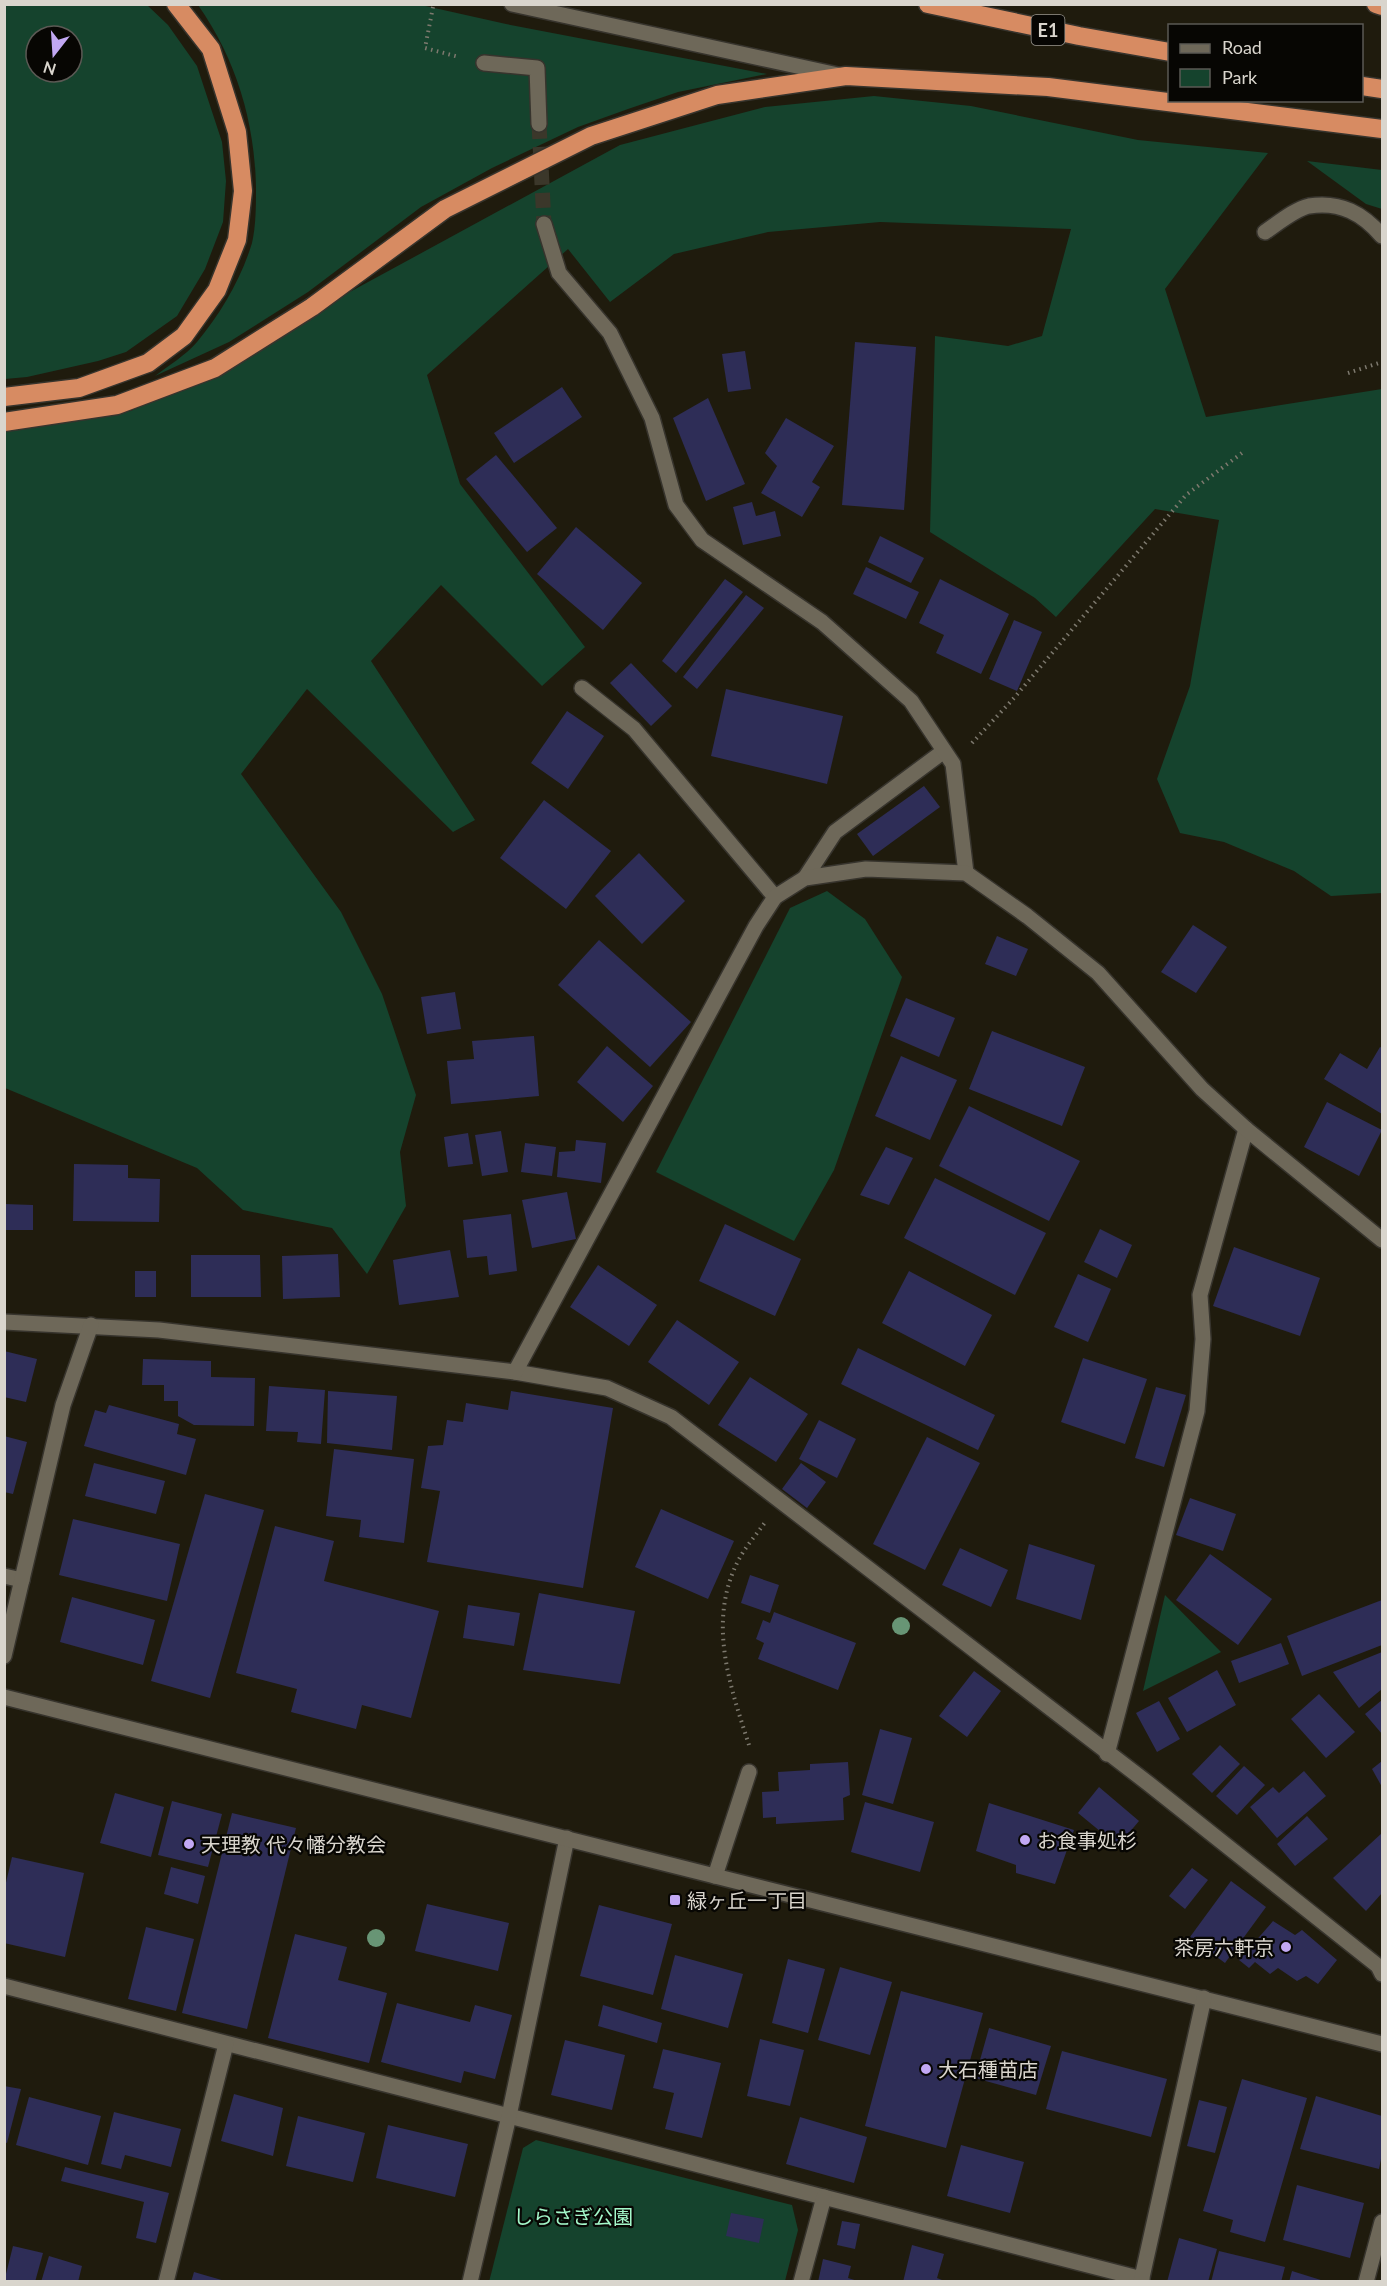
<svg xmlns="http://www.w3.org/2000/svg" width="1387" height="2286" viewBox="0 0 1387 2286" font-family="Lato,'Noto Sans JP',sans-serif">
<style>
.green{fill:#15432d;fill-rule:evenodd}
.building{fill:#2e2d57}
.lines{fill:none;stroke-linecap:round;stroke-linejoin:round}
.minor-tunnel{stroke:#3b372a;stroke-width:15;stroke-dasharray:15 8;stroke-linecap:butt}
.service-casing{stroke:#37342d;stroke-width:18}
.minor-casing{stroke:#37342d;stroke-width:18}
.tertiary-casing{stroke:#37342d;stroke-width:18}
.motorway-casing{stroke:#37342d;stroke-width:21}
.path{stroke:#7d796e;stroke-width:4;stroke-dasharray:1.5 4.5;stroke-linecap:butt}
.service{stroke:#6e6859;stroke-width:15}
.minor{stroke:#6e6859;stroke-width:15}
.tertiary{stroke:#6e6859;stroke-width:15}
.motorway{stroke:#d78b62;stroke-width:18}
.tree{fill:#689575}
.poi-dot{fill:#c2a8f3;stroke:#070603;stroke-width:2}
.labels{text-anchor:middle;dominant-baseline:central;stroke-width:4.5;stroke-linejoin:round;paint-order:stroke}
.shield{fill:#070603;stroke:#9a9790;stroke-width:1.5}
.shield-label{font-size:18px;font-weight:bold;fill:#d9d5cd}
.poi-label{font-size:20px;fill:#d9d5cd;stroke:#070603;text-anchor:start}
.park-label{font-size:20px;fill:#a4f8ca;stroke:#070603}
</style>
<rect width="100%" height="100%" fill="#1f1b0d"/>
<!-- green -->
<g class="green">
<path d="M4,5H147L168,25L197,66L222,142L226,181L223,222L205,269L177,316L126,352L98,361L27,377L5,379ZM36,36H72V72H36Z"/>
<path d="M198,5H421L506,24L767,74L678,92L628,109L578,127L492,168L421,207L308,292L229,342L155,376C168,366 186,355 197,342C221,313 241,279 252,243C256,226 256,205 256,188C255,122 236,59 198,5Z"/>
<polygon points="874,96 971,106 1138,140 1268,153 1165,289 1206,417 1382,389 1382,893 1331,896 1294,871 1224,842 1180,833 1157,779 1190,686 1219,520 1155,509 1056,617 1035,598 930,532 935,336 1008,346 1042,336 1071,229 880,222 768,232 674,254 610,302 568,249 427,375 460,484 585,647 542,686 441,585 371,661 475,820 453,832 307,689 241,774 341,912 382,994 416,1095 400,1152 406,1206 367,1274 332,1228 243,1210 197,1168 5,1088 5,422 131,411 620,145 765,107"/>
<polygon points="1307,161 1382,170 1382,209 1366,204"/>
<polygon points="827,891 865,919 902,977 834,1170 794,1241 656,1172 790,908"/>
<polygon points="1165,1595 1221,1652 1143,1691"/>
<polygon points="536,2140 792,2205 798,2230 785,2281 489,2282 523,2148"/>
</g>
<!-- building -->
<g class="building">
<polygon points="855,342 916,347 904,510 842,505"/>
<polygon points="745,351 751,389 728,392 722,354"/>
<polygon points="562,387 582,417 514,463 494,433"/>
<polygon points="708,398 745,484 706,501 673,418"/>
<polygon points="786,418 834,446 812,482 820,487 802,517 761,493 777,466 765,453"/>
<polygon points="496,455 557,528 527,552 466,479"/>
<polygon points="752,502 756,516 775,511 781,536 743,545 733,507"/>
<polygon points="576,527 642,583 603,630 537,574"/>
<polygon points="880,536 924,558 911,583 868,562"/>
<polygon points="866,567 919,592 906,619 853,594"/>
<polygon points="725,579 743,592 676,673 662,661"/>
<polygon points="940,579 1009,614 981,674 936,653 944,635 919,623"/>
<polygon points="746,595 764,608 697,689 683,677"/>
<polygon points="1014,620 1042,632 1017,691 989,679"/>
<polygon points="631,663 672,706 651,726 610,683"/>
<polygon points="726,689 843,716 827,784 711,756"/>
<polygon points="567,711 604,736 568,789 531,763"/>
<polygon points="924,786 940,807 873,856 857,834"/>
<polygon points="544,800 611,851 566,909 500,858"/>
<polygon points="639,853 685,901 642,944 595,896"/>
<polygon points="1193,925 1227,947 1196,993 1161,972"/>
<polygon points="997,936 1028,949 1016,976 985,964"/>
<polygon points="599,940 691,1022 650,1067 558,985"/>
<polygon points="455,992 461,1029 427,1034 421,997"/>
<polygon points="906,998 955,1018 939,1057 890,1036"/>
<polygon points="992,1031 1085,1067 1062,1126 969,1089"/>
<polygon points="534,1036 539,1096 451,1104 447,1061 474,1059 472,1041"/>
<polygon points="607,1046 653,1086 623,1122 577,1082"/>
<polygon points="1380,1047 1382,1048 1382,1114 1324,1079 1340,1053 1367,1069"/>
<polygon points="901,1056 957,1080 930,1140 875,1116"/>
<polygon points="1327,1102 1382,1130 1359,1176 1304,1147"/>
<polygon points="969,1106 1080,1161 1049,1221 939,1166"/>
<polygon points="501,1131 508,1172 482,1176 475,1135"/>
<polygon points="468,1133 473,1164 448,1167 444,1137"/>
<polygon points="576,1140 606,1143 601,1183 557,1177 559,1152 575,1151"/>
<polygon points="525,1143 556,1147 552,1176 521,1172"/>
<polygon points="886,1147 913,1158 889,1205 860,1195"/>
<polygon points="74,1164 128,1165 128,1178 160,1179 159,1222 73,1221"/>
<polygon points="935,1178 1046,1233 1015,1295 904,1238"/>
<polygon points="567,1192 576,1239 532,1248 522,1200"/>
<polygon points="4,1204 33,1205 33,1230 4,1230"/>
<polygon points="511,1214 517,1271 489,1275 487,1256 467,1258 463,1220"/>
<polygon points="725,1224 801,1259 775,1316 699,1281"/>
<polygon points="1100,1229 1132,1245 1117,1278 1084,1262"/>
<polygon points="1234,1247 1320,1278 1300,1336 1213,1306"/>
<polygon points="450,1250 459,1297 399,1305 393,1260"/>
<polygon points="338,1254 340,1297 283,1299 282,1256"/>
<polygon points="191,1255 260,1255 261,1297 191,1297"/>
<polygon points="598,1265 657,1305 629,1346 570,1307"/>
<rect x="135" y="1271" width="21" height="26"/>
<polygon points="909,1271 992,1315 965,1366 882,1323"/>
<polygon points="1078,1274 1111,1289 1088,1342 1054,1327"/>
<polygon points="677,1320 739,1362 709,1405 648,1362"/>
<polygon points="858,1348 995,1415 978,1450 841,1384"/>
<polygon points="4,1351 37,1359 26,1402 4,1397"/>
<polygon points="1083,1358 1147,1379 1125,1444 1061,1422"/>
<polygon points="143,1359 211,1361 211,1377 255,1378 254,1426 194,1425 178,1416 178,1401 164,1401 164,1385 142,1385"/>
<polygon points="750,1377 808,1414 776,1462 718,1425"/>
<polygon points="269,1386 325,1390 321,1444 297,1442 298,1432 266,1431"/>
<polygon points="1156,1387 1186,1395 1164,1467 1135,1458"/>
<polygon points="328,1391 397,1396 392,1450 327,1443"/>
<polygon points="511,1391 613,1408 583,1588 427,1562 440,1491 421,1488 428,1446 443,1445 447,1420 463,1422 466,1403 508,1410"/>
<polygon points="109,1405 179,1424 177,1434 196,1439 186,1475 84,1446 95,1410 106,1413"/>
<polygon points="819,1420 856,1439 837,1478 799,1459"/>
<polygon points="4,1436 27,1442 13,1494 4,1492"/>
<polygon points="927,1437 980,1463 925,1570 873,1544"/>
<polygon points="334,1449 414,1459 404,1543 359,1537 361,1520 326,1516"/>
<polygon points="94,1463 165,1481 156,1514 85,1496"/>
<polygon points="801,1463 826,1482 807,1508 782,1489"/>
<polygon points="205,1494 264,1510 210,1698 151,1681"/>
<polygon points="1190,1498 1236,1514 1223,1551 1176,1535"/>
<polygon points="661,1509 734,1541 708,1599 635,1567"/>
<polygon points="73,1519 180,1544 167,1601 59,1575"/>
<polygon points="275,1526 334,1541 324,1581 439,1611 411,1718 362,1705 356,1729 291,1712 297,1689 236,1673"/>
<polygon points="1029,1544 1095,1565 1081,1620 1016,1599"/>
<polygon points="960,1548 1008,1570 991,1607 942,1585"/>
<polygon points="1210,1554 1272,1599 1238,1645 1176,1600"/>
<polygon points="750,1575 779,1585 770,1613 741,1603"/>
<polygon points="539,1593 635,1611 620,1684 523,1670"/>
<polygon points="72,1597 155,1620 143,1665 60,1642"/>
<polygon points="1382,1600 1382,1645 1302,1676 1287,1636"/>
<polygon points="468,1605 520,1613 514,1646 463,1638"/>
<polygon points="774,1612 856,1643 838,1690 758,1659 764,1643 756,1639 763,1620 770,1623"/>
<polygon points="1281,1643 1289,1664 1239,1683 1231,1661"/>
<polygon points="1382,1652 1382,1689 1359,1708 1333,1672"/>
<polygon points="1217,1670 1236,1705 1187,1732 1168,1698"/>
<polygon points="974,1671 1001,1691 967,1737 939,1716"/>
<polygon points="1319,1694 1355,1732 1326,1758 1291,1719"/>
<polygon points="1382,1700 1382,1734 1365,1714"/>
<polygon points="1159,1701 1180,1739 1157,1752 1136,1713"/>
<polygon points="880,1729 912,1738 893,1804 862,1795"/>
<polygon points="1220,1745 1240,1764 1212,1793 1192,1774"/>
<polygon points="1382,1761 1382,1787 1372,1769"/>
<polygon points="848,1762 850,1795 843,1798 844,1820 776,1824 776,1817 763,1818 762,1792 779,1791 778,1772 810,1770 810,1764"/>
<polygon points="1244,1766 1265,1785 1237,1815 1216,1796"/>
<polygon points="1304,1771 1326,1796 1277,1838 1250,1807 1273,1787 1279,1793"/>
<polygon points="1099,1787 1139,1821 1118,1846 1078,1813"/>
<polygon points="115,1793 164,1807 151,1857 100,1843"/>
<polygon points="172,1801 222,1814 208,1867 158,1855"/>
<polygon points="865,1802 934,1822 920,1872 851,1852"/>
<polygon points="989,1803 1074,1830 1055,1884 1016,1873 1016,1865 976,1851"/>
<polygon points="232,1813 296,1828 247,2029 182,2013"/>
<polygon points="1307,1816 1328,1839 1295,1866 1277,1844"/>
<polygon points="1382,1833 1382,1893 1366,1911 1333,1878"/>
<polygon points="12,1857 84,1873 65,1957 4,1943 4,1891"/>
<polygon points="171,1867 205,1876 198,1904 164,1894"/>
<polygon points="1192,1868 1208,1880 1185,1909 1169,1896"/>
<polygon points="1231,1881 1266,1907 1225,1963 1190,1937"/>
<polygon points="427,1904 509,1923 498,1971 415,1951"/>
<polygon points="599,1905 672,1924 653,1995 580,1976"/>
<polygon points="1273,1921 1295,1935 1302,1930 1337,1960 1318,1984 1306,1976 1297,1981 1278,1968 1270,1974 1255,1962 1249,1968 1239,1960"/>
<polygon points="146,1927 194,1939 176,2011 128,1999"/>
<polygon points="295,1934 347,1947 338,1980 387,1993 369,2063 268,2038"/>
<polygon points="675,1955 743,1974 728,2028 661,2009"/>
<polygon points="788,1959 825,1969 808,2033 772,2023"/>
<polygon points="840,1967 892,1982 870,2055 818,2040"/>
<polygon points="901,1991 983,2013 946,2148 865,2126"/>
<polygon points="397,2003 470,2022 475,2005 512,2015 495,2079 464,2071 461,2083 381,2062"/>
<polygon points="603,2005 662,2023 657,2043 598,2026"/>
<polygon points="989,2028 1051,2046 1036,2095 975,2078"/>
<polygon points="760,2039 804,2050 790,2106 747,2096"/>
<polygon points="565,2040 625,2055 612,2110 551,2095"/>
<polygon points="663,2049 721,2063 702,2138 665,2129 674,2093 653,2088"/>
<polygon points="1062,2051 1167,2079 1151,2137 1046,2109"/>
<polygon points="1242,2079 1307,2098 1265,2242 1230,2232 1233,2220 1203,2211"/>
<polygon points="4,2086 21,2089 7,2143 4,2142"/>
<polygon points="234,2094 283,2108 273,2156 221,2141"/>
<polygon points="1316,2096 1382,2116 1382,2154 1379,2169 1300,2149"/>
<polygon points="29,2097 101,2116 88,2165 16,2145"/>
<polygon points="1199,2100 1227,2107 1215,2153 1187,2146"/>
<polygon points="114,2112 181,2129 171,2167 125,2155 121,2169 101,2164"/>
<polygon points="298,2116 365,2133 353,2182 286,2166"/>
<polygon points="800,2117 867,2137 854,2183 786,2164"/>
<polygon points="388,2125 468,2144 455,2197 376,2178"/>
<polygon points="961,2145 1024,2162 1010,2213 947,2196"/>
<polygon points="65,2167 169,2193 156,2243 136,2238 144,2202 61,2181"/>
<polygon points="1297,2185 1364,2203 1350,2258 1283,2240"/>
<polygon points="731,2213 764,2219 759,2243 726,2236"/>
<polygon points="842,2221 860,2224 855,2249 837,2245"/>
<polygon points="1179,2238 1217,2249 1208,2282 1167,2282"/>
<polygon points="912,2245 944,2254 937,2278 947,2282 903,2282"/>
<polygon points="13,2246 43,2253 35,2282 4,2282"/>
<polygon points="1219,2251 1285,2267 1281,2282 1211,2282"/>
<polygon points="49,2256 82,2266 78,2282 41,2282"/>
<polygon points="823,2259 851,2266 848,2278 861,2282 818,2282"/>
<polygon points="1292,2271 1324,2281 1324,2282 1289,2282"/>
<polygon points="194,2272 225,2281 225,2282 191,2282"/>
</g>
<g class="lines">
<!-- minor-tunnel -->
<polyline class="minor-tunnel" points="539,124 544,224"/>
<!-- service casing -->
<g class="service-casing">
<g id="service">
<polyline points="512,4 838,75"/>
<path d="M1265,232C1277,224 1295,209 1309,206C1341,201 1363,214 1382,236"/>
<polyline points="582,688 634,729 775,897"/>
<polyline points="805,878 835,832 944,751"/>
<polyline points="4,1576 22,1580"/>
<polyline points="1107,1754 1197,1411 1203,1339 1200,1295 1246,1129"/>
<polyline points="715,1876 749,1772"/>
</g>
</g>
<!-- minor casing -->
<g class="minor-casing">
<g id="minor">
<polyline points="484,63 537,68 539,124"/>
<polyline points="544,224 559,273 610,333 652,418 676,505 702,540 822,622 911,701 953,764 966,873"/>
<polyline points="4,1322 159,1330 515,1372 607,1388 671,1417 1149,1784 1378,1966 1382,1974"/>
<polyline points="515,1372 756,926 775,897 805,878 866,869 966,873 1027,916 1098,973 1202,1089 1246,1129 1382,1240"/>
<polyline points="4,1986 1142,2279"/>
<polyline points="166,2282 226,2044"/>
<polyline points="470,2282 509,2116 567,1838"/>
<polyline points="801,2282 824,2197"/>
<polyline points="1366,2282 1382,2222"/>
</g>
</g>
<!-- tertiary casing -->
<g class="tertiary-casing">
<g id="tertiary">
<polyline points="4,1656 63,1405 91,1325"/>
<polyline points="4,1697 1382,2044"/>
<polyline points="1141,2282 1204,1998"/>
</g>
</g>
<!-- motorway casing -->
<g class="motorway-casing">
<g id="motorway">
<polyline points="928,4 1079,36 1170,52"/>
<polyline points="1376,4 1382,6"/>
<polyline points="1362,86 1382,89"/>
<polyline points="4,397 79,388 148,363 184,336 217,290 237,240 243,191 237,132 211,49 176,4"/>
<polyline points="4,422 117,405 215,368 312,307 445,209 591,136 717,95 846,76 1048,87 1382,129"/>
</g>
</g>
<!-- path -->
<g class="path">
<polyline points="433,7 425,48 459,57"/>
<polyline points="1348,373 1382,362"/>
<polyline points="972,743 1014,698 1186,495 1242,453"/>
<path d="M749,1745C729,1683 707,1620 739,1559C746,1546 757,1534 766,1521"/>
</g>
<!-- service -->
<use href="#service" class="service"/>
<!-- minor -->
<use href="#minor" class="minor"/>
<!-- tertiary -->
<use href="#tertiary" class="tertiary"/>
<!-- motorway -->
<use href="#motorway" class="motorway"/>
</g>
<!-- trees -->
<g class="tree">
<circle cx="901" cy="1626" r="9"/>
<circle cx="376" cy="1938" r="9"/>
</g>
<!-- markers -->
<g class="poi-dot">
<circle cx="1025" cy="1840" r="6"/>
<circle cx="189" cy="1844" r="6"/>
<rect x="669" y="1894" width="12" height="12" rx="3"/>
<circle cx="1286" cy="1947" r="6"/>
<circle cx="926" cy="2069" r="6"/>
</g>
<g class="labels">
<!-- shield labels -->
<rect class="shield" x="1031.5" y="15" width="33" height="30" rx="4.5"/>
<g class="shield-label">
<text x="1048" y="30">E1</text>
</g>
<!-- poi labels -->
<g class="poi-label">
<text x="1037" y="1840">お食事処杉</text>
<text x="201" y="1844">天理教 代々幡分教会</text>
<text x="687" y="1900">緑ヶ丘一丁目</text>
<text x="1274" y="1947" text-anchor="end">茶房六軒京</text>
<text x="938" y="2069">大石種苗店</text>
</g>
<!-- park labels -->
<g class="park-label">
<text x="573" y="2216">しらさぎ公園</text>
</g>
</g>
<!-- border -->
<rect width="1387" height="2286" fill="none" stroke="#d9d5cd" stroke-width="12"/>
<!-- legend -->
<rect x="1168" y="24" width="195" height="78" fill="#070603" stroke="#5b5954" stroke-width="1.5"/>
<rect x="1180" y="44" width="30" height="9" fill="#6e6859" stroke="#5b5954" stroke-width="1.5"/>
<text x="1222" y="54" font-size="18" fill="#d9d5cd">Road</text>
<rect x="1180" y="69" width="30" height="18" fill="#15432d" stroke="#5b5954" stroke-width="1.5"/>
<text x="1222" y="84" font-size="18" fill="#d9d5cd">Park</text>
<!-- north arrow -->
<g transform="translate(54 54) rotate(197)"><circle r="28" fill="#070603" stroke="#5b5954" stroke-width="1.5"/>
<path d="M0-4.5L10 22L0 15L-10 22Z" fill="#c2a8f3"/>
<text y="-9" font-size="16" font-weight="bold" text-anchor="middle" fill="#d9d5cd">N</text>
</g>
</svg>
